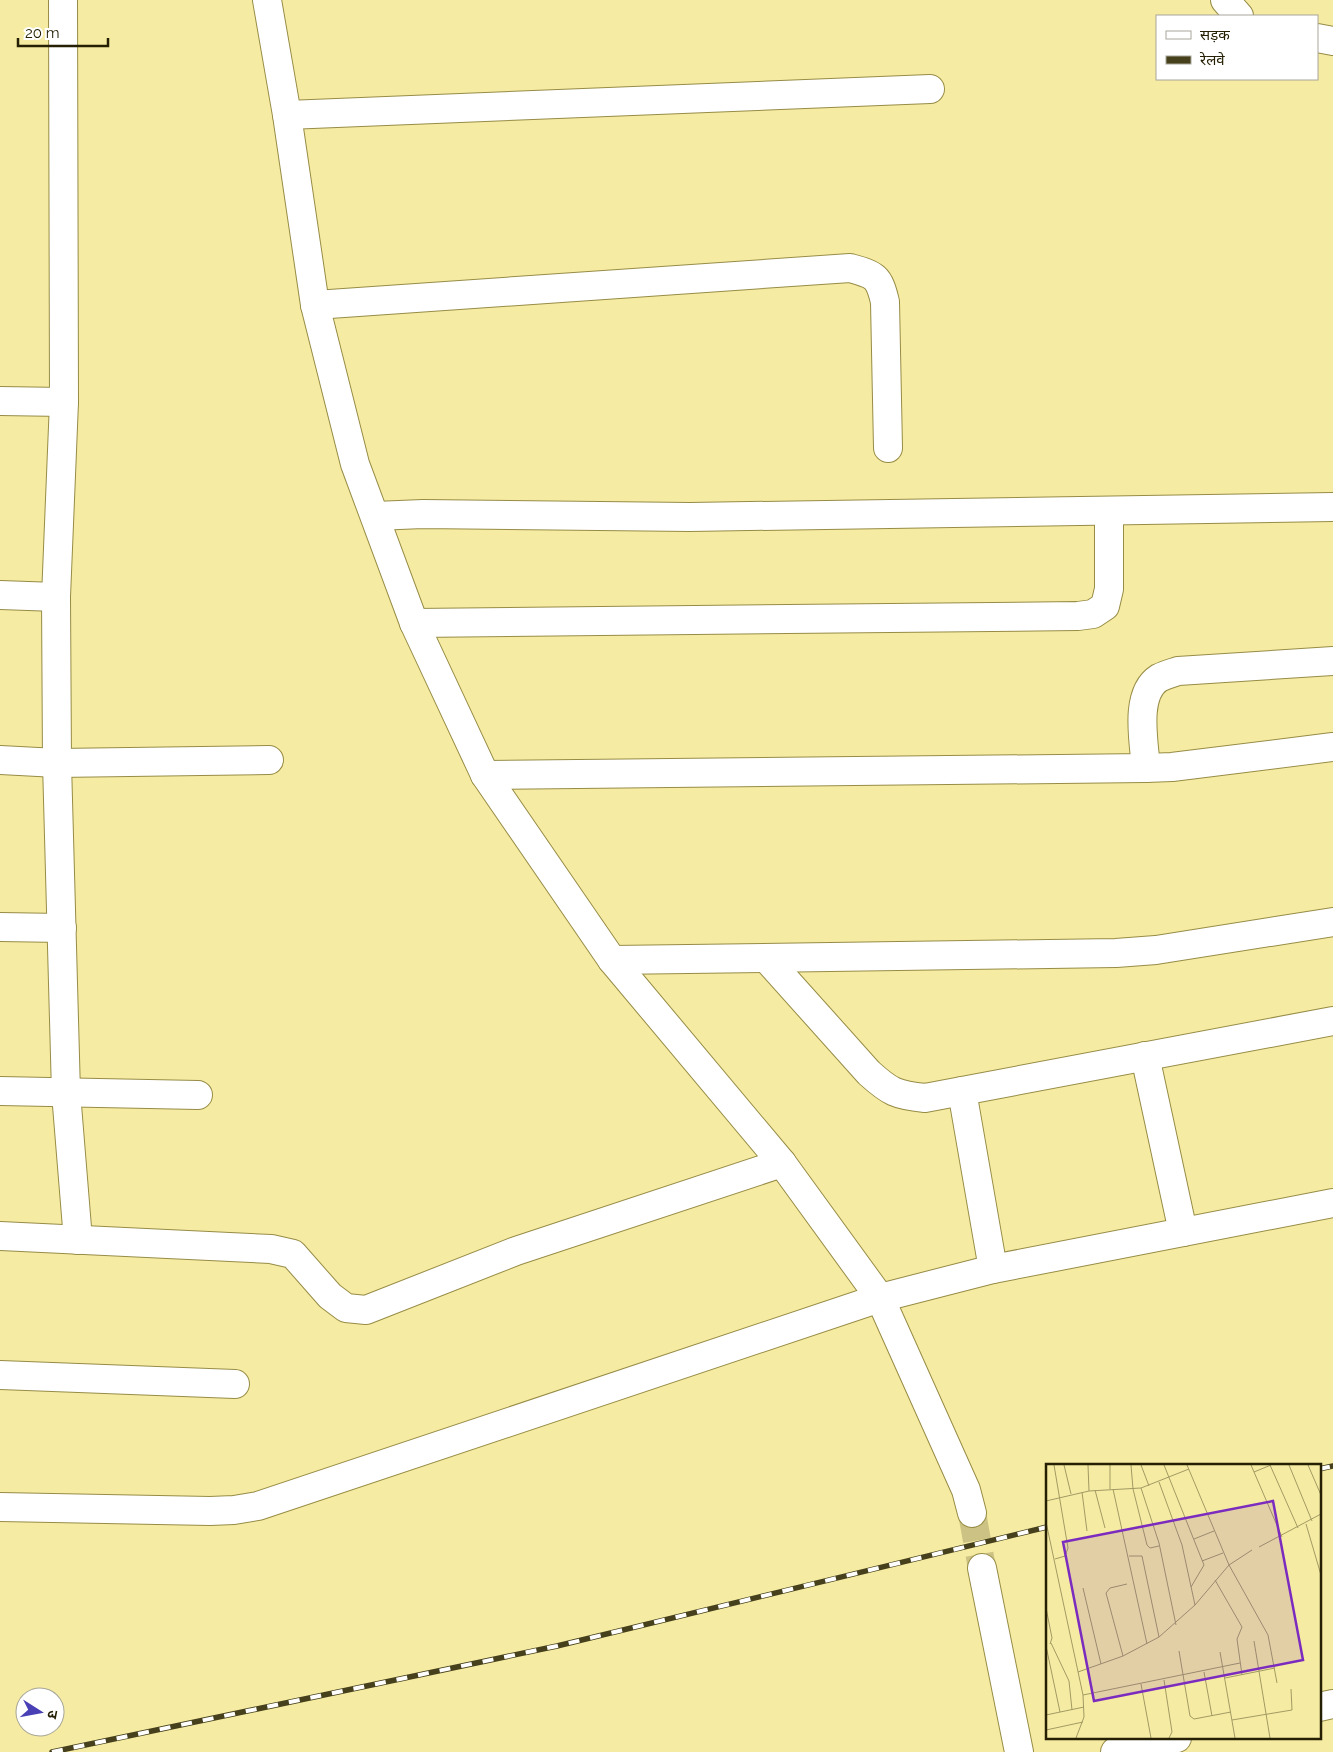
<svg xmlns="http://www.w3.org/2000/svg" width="1333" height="1752" viewBox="0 0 1333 1752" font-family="Raleway,'Noto Sans Devanagari',sans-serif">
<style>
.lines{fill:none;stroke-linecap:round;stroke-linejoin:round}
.street-tunnel{stroke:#ccc283;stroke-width:28;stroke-dasharray:28 14;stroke-linecap:butt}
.street-casing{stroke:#978c46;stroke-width:30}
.street{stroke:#fff;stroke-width:28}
.rail-casing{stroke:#46401c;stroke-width:5.5}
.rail{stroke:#fff;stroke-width:4;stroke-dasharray:11;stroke-linecap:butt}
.inset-road{fill:none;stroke:#a29a63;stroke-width:1}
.view{fill:#7b2cbf;fill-opacity:0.15;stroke:#7b2cbf;stroke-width:2.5}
.inset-edge{fill:none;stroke:#252003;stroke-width:2.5}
</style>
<rect width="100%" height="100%" fill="#f6eba3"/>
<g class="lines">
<!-- street-tunnel -->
<polyline class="street-tunnel" points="972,1513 982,1568"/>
<!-- street casing -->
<g class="street-casing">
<g id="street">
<polyline points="63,0 64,402 56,597 57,763 66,1093 78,1240"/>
<polyline points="267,0 287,115 315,305 355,464 414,623 485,775 612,960 782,1163 880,1298 966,1490 972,1513"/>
<polyline points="1225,0 1239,16"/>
<polyline points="1317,38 1333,41"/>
<polyline points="287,115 930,89"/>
<path d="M315,305L850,268C875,275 879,276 885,302L888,448"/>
<polyline points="0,401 64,402"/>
<polyline points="375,516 423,514 690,517 1333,507"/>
<polyline points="0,595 56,597"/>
<polyline points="414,623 1078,616 1093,614 1105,606 1109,589 1109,511"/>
<polyline points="0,760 57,763 269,760"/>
<path d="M1146,768C1144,742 1134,694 1159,678C1165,675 1172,673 1178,671L1333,661"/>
<polyline points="485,775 1146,768 1172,767 1333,747"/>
<polyline points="0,927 62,928"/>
<path d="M766,958L869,1073C890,1092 896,1095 925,1098L1333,1021"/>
<polyline points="612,960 1116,953 1156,950 1333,922"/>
<polyline points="1145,1056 1183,1232"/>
<polyline points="0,1091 198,1095"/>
<polyline points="962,1091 993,1269"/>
<polyline points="0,1236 271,1249 293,1254 330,1296 346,1308 366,1310 516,1251 782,1163"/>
<polyline points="0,1375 235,1384"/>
<polyline points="0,1507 210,1511 234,1510 258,1506 880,1298 993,1269 1333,1203"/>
<polyline points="982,1568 1019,1752"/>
<polyline points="1319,1707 1333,1704"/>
<polyline points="1115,1752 1177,1738"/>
</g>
</g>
<!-- street -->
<use href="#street" class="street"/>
<!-- rail casing -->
<g class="rail-casing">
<g id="rail">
<polyline points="1319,1469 1333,1466"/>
<polyline points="52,1752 557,1646 1047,1527"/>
</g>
</g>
<!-- rail -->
<use href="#rail" class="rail"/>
</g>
<!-- overview -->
<g transform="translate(1046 1464)">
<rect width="275" height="275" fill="#f6eba3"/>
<path class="inset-road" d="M8,1L22,84L19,92L9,95M18,1L25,30M42,1L43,27M64,1V25M85,1L87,25L101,81L104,84L113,82M95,1L103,22M118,1L158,101L145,123M141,1L183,101L222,171L231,219M205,1L236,73M224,1L252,64M243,1L266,57M262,1L275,31M208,8L225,1M113,18L136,81L149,141M95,24L113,79L130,161M67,25L101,180M49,26L59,64M36,28L41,67M0,37L43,27L95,24L143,5M0,58L37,231L38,253L30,274M260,60L275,111M148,75L168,67M213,83L275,50M83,92H96L113,173M156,97L177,89M169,116L196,163L191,175L196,211M37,124L55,200M0,144L6,174L4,180M208,177L224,274M5,179L23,217L26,246M0,182L14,248M133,187L144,252L148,255L185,248M174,188L189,274M77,192L60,129L64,124L81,120M32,208L77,192L113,173L149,141L183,101L206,86M158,208L166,252M179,214L229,204M118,216L126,268L123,274M95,220L105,274M37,231L194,199M0,251L38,243M186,256L246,246L245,225M0,266L37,258"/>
<path class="view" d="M227,37L257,196L48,237L17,78Z"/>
<rect width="275" height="275" class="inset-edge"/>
</g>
<!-- legend -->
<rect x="1156" y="15" width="162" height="65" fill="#ffffff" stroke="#a8a69a"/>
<rect x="1166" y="31" width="25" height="8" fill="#ffffff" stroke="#a8a69a"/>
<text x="1200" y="40" font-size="15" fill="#252003">सड़क</text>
<rect x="1166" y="56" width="25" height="8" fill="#46401c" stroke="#a8a69a"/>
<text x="1200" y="65" font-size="15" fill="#252003">रेलवे</text>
<!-- north arrow -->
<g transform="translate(40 1712) rotate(101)"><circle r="24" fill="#ffffff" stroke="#a8a69a"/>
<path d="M0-4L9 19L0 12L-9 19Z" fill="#4a40b6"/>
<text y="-8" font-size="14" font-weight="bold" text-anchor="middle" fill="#252003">उ</text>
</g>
<!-- scale -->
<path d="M18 38v8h90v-8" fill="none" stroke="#252003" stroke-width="2.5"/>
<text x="25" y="38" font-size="15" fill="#252003" stroke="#ffffff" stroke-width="4" paint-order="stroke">20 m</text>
</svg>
